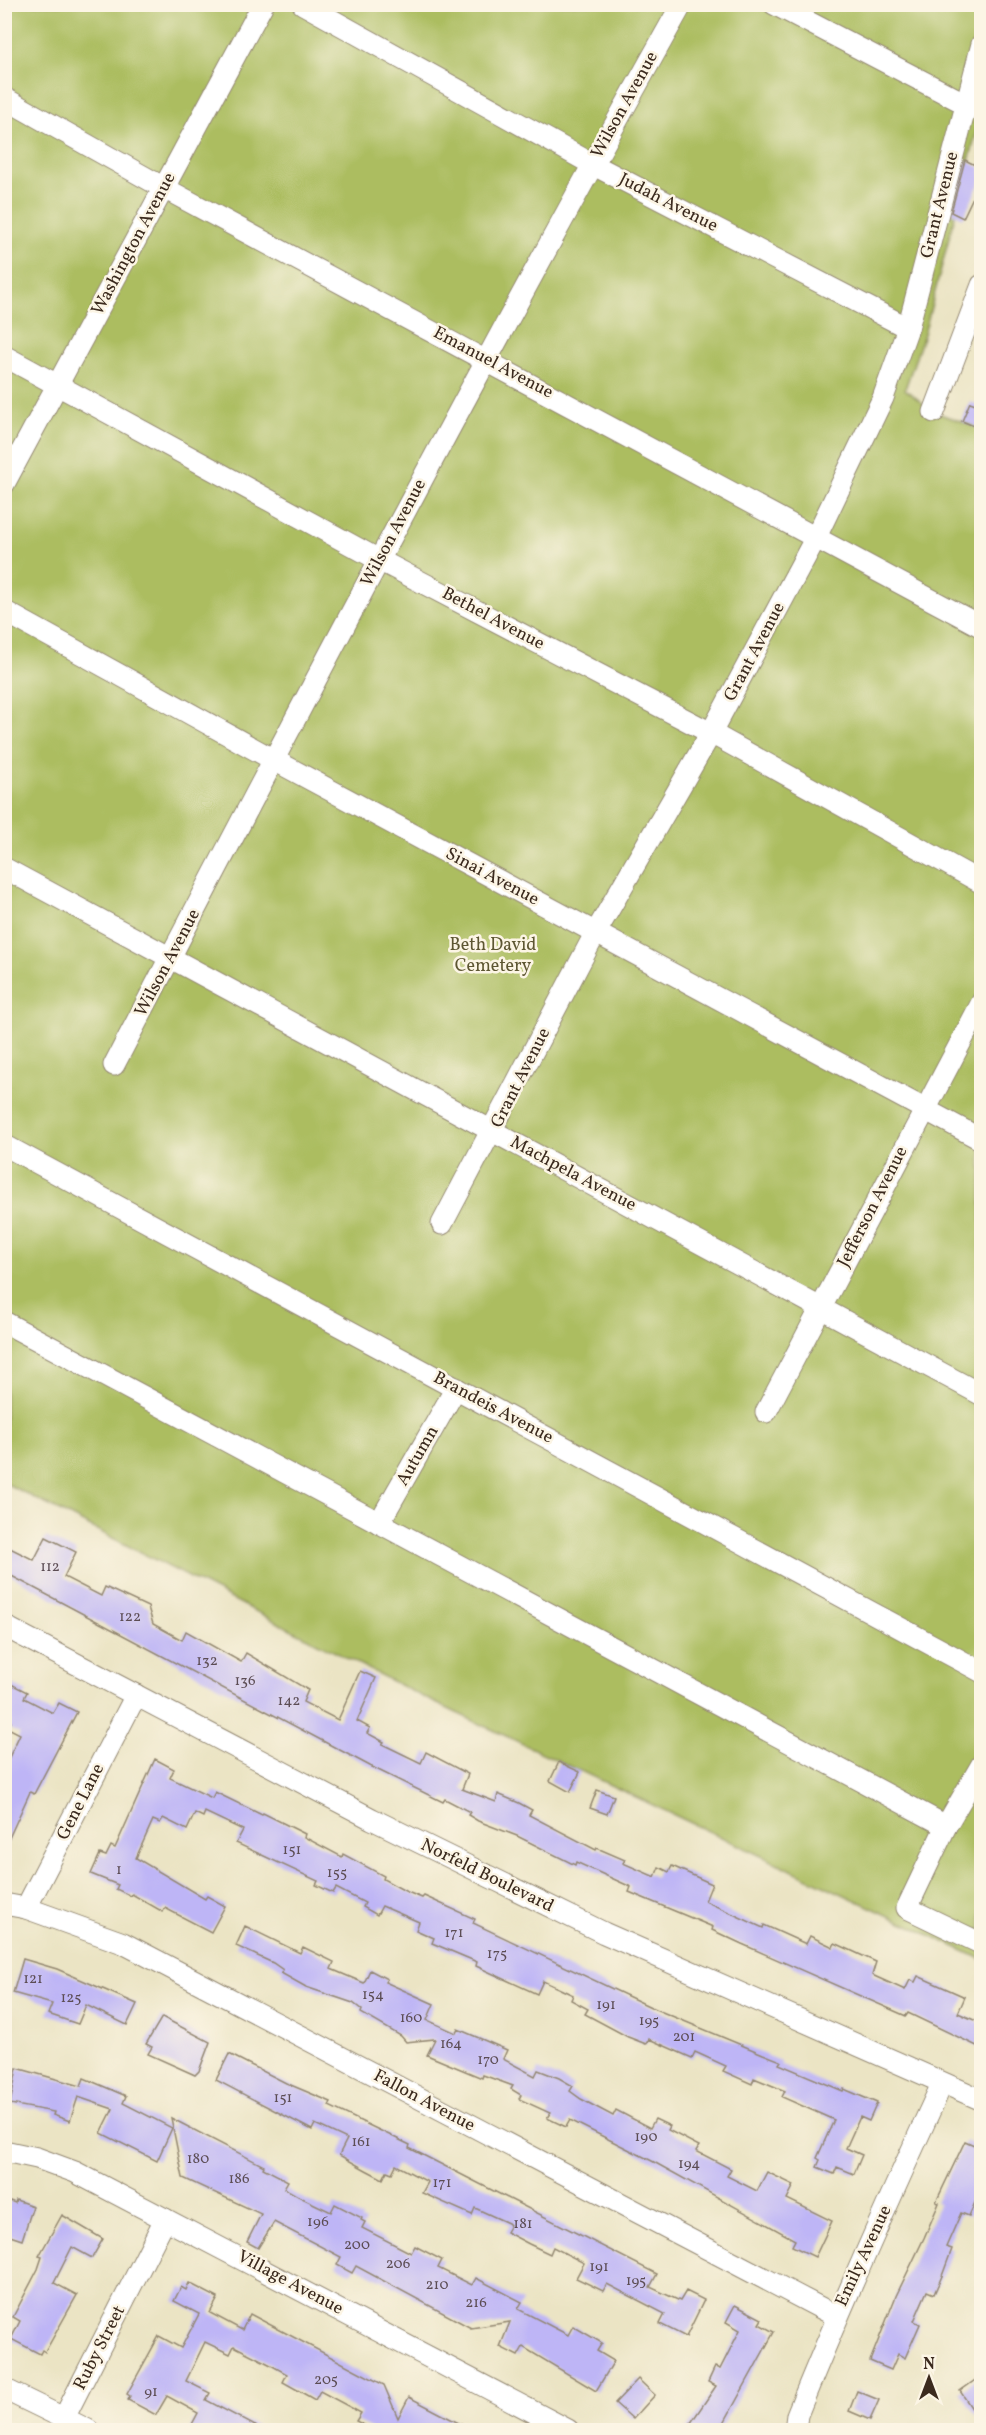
<svg xmlns="http://www.w3.org/2000/svg" width="986" height="2435" viewBox="0 0 986 2435" font-family="Vollkorn,serif">
<style>
.green{fill:#acbd60;stroke:#74743f;stroke-width:1.5}
.building{fill:#beb5f6}
.lines{fill:none;stroke-linecap:round;stroke-linejoin:round}
.minor-casing{stroke:#938771;stroke-width:23}
.minor{stroke:#fff;stroke-width:21}
.labels{text-anchor:middle;dominant-baseline:central;stroke-width:5;stroke-linejoin:round;paint-order:stroke}
.number-label{font-size:15px;fill:#5c4d54}
.street-label{font-size:18px;fill:#3b2a1e;stroke:#fcf5e5}
.park-label{font-size:18px;fill:#5d5632;stroke:#fcf5e5}
</style>
<rect width="100%" height="100%" fill="#fcf5e5"/>
<filter id="ink" filterUnits="userSpaceOnUse"><feTurbulence type="fractalNoise" baseFrequency=".0167" numOctaves="2"/><feDisplacementMap in="SourceGraphic" scale="12" xChannelSelector="R" yChannelSelector="G"/><feConvolveMatrix kernelMatrix="1 2 1 2 8 2 1 2 1" color-interpolation-filters="sRGB"/></filter>
<filter id="wash" filterUnits="userSpaceOnUse"><feTurbulence type="fractalNoise" baseFrequency=".008" numOctaves="4" result="noise"/><feDisplacementMap in="SourceGraphic" scale="24" xChannelSelector="R" yChannelSelector="G"/><feGaussianBlur stdDeviation="1.35" result="paint"/><feColorMatrix in="noise" values="0 0 0 0 0 0 0 0 0 0 0 0 0 0 0 0 0 1.4 0 .05"/><feComposite in="paint" operator="in"/></filter>
<g filter="url(#wash)">
<rect width="100%" height="100%" fill="#ebe4c4"/>
<!-- green -->
<polygon class="green" points="4,5 981,5 981,115 924,334 905,389 934,412 981,428 981,1959 427,1699 5,1483"/>
<g id="blocks">
<!-- building -->
<g class="building">
<polygon points="965,160 981,168 981,180 963,218 951,212"/>
<polygon points="970,402 981,406 981,429 962,421"/>
<polygon points="46,1537 76,1552 64,1577 101,1596 105,1587 148,1607 153,1624 182,1640 186,1631 241,1662 246,1653 308,1690 303,1702 338,1720 360,1671 376,1678 357,1721 370,1728 367,1733 384,1742 382,1744 421,1763 426,1752 468,1774 462,1789 496,1802 498,1794 519,1803 532,1810 529,1815 596,1850 597,1848 625,1860 623,1863 655,1877 659,1867 669,1872 672,1866 712,1884 705,1901 763,1928 764,1925 806,1944 810,1936 833,1947 835,1943 876,1962 872,1975 905,1990 910,1980 915,1982 918,1976 965,1997 958,2013 981,2023 981,2048 908,2013 906,2016 742,1944 712,1930 713,1927 629,1892 631,1887 576,1862 575,1865 517,1836 478,1821 468,1815 470,1812 445,1799 443,1802 370,1766 4,1572 4,1545 34,1560"/>
<polygon points="9,1683 27,1692 24,1698 53,1713 59,1703 77,1712 34,1794 30,1792 4,1849 4,1768 20,1734 8,1728 11,1722 4,1718 4,1693"/>
<polygon points="155,1759 174,1769 170,1778 212,1798 215,1792 262,1815 263,1813 305,1834 304,1837 342,1857 343,1854 384,1876 383,1879 405,1891 422,1898 424,1896 475,1919 473,1923 655,2009 763,2054 781,2061 779,2064 843,2091 844,2089 877,2103 869,2121 860,2117 846,2148 862,2155 854,2174 837,2167 834,2174 817,2167 820,2160 817,2158 834,2120 782,2097 785,2091 754,2078 752,2084 723,2071 726,2066 695,2052 692,2058 649,2039 646,2044 628,2037 585,2014 588,2009 571,2000 573,1995 543,1981 537,1994 476,1966 477,1962 432,1943 434,1938 416,1930 419,1922 382,1906 377,1915 363,1907 365,1903 336,1888 333,1893 316,1885 318,1881 236,1843 243,1830 205,1812 203,1817 195,1813 187,1830 163,1818 160,1823 153,1820 136,1858 205,1899 207,1896 225,1906 211,1932 165,1908 163,1912 132,1894 131,1896 116,1889 118,1885 91,1874 100,1854 106,1856 111,1846 115,1848"/>
<polygon points="559,1762 580,1772 570,1792 550,1781"/>
<polygon points="597,1790 614,1796 607,1814 590,1808"/>
<polygon points="245,1926 300,1953 303,1947 334,1962 331,1969 364,1983 370,1970 387,1979 385,1982 434,2004 427,2020 456,2033 458,2029 507,2050 503,2059 535,2076 538,2070 559,2078 573,2086 570,2091 581,2099 613,2116 616,2110 650,2128 655,2119 670,2126 668,2130 699,2146 696,2151 731,2169 727,2176 757,2191 767,2172 794,2185 787,2199 832,2221 815,2257 792,2246 795,2240 652,2161 570,2120 566,2127 547,2118 550,2113 519,2099 521,2095 511,2089 513,2086 483,2075 482,2078 427,2055 435,2039 406,2042 401,2036 361,2013 362,2010 353,2003 306,1987 281,1973 283,1970 273,1963 236,1946"/>
<polygon points="23,1959 57,1969 137,2004 127,2025 86,2005 78,2024 48,2014 52,2004 13,1993"/>
<polygon points="162,2017 210,2042 199,2071 195,2075 148,2054 152,2047 146,2044"/>
<polygon points="229,2054 286,2083 331,2102 329,2106 410,2145 409,2148 419,2153 657,2274 650,2287 680,2301 686,2291 704,2300 686,2337 660,2324 665,2314 607,2284 603,2291 576,2278 584,2263 553,2247 550,2254 529,2244 506,2232 510,2225 508,2223 475,2208 472,2215 422,2193 428,2182 396,2165 392,2173 387,2171 383,2179 366,2170 339,2155 347,2139 315,2124 312,2130 216,2080"/>
<polygon points="17,2068 81,2086 84,2078 126,2096 123,2103 172,2128 157,2161 101,2133 113,2109 78,2097 70,2121 53,2115 54,2112 10,2104"/>
<polygon points="171,2118 264,2166 263,2168 288,2181 284,2188 298,2196 331,2212 335,2204 362,2218 361,2220 365,2222 362,2228 411,2253 415,2246 442,2260 438,2268 472,2285 476,2278 522,2302 518,2309 568,2335 573,2326 602,2343 597,2351 614,2361 596,2391 523,2347 518,2356 500,2347 510,2322 471,2328 356,2266 352,2273 337,2265 341,2257 274,2222 258,2248 247,2242 261,2214 183,2178"/>
<polygon points="965,2141 981,2148 981,2189 969,2216 961,2213 946,2247 952,2249 942,2276 934,2294 927,2291 914,2321 920,2324 905,2358 898,2354 891,2370 870,2361 896,2296 924,2238 939,2203 936,2202"/>
<polygon points="16,2200 33,2206 22,2240 4,2234 4,2219 10,2201 15,2203"/>
<polygon points="62,2215 103,2239 92,2258 72,2247 54,2283 77,2295 45,2352 42,2350 40,2354 11,2339 20,2321 13,2317 38,2269 42,2257 39,2256"/>
<polygon points="189,2283 218,2298 210,2313 242,2330 250,2314 384,2385 398,2418 409,2397 472,2430 374,2430 356,2421 361,2413 320,2391 315,2400 301,2392 283,2382 287,2374 269,2364 234,2346 230,2354 205,2342 186,2381 210,2393 206,2400 263,2430 189,2430 198,2413 167,2396 156,2415 128,2400 130,2396 127,2394 159,2336 181,2348 199,2314 174,2301 181,2287 186,2290"/>
<polygon points="735,2305 762,2319 759,2324 774,2332 720,2430 686,2430 716,2386 708,2382 715,2367 720,2369 740,2330 726,2322"/>
<polygon points="981,2376 981,2422 960,2391"/>
<polygon points="638,2379 655,2395 633,2419 615,2403"/>
<polygon points="857,2391 879,2400 870,2420 849,2411"/>
</g>
</g>
</g>
<g filter="url(#ink)">
<use href="#blocks" fill-opacity="0" stroke="#938771" stroke-width="1.5"/>
<g class="lines">
<!-- minor casing -->
<g class="minor-casing">
<g id="minor">
<polyline points="303,4 592,164 908,328"/>
<polyline points="774,4 966,104"/>
<polyline points="4,98 164,188 982,627"/>
<polyline points="4,356 379,560 711,733 982,883"/>
<polyline points="934,412 982,285"/>
<polyline points="4,484 263,4"/>
<polyline points="4,611 274,760 982,1140"/>
<polyline points="4,868 982,1395"/>
<path d="M114,1065C299,710 486,354 682,4"/>
<polyline points="4,1145 982,1672"/>
<polyline points="442,1224 596,932 711,733 815,539 883,398 908,328 982,44"/>
<polyline points="4,1322 946,1826"/>
<polyline points="766,1412 982,1002"/>
<polyline points="379,1523 456,1388"/>
<polyline points="4,1626 372,1819 604,1933 982,2100"/>
<polyline points="982,1764 946,1826 907,1908 982,1944"/>
<polyline points="4,1904 26,1908 123,1943 836,2316"/>
<polyline points="26,1908 136,1695"/>
<polyline points="4,2151 37,2158 75,2172 568,2430"/>
<polyline points="4,2389 88,2430"/>
<polyline points="64,2418 165,2219"/>
<path d="M795,2430L797,2415C842,2303 892,2193 942,2084"/>
</g>
</g>
<!-- minor -->
<use href="#minor" class="minor"/>
</g>
</g>
<g class="labels">
<!-- number labels -->
<g class="number-label">
<text x="50" y="1567">112</text>
<text x="130" y="1617">122</text>
<text x="207" y="1661">132</text>
<text x="245" y="1681">136</text>
<text x="289" y="1701">142</text>
<text x="292" y="1850">151</text>
<text x="119" y="1870">1</text>
<text x="337" y="1873">155</text>
<text x="454" y="1933">171</text>
<text x="497" y="1954">175</text>
<text x="33" y="1979">121</text>
<text x="373" y="1995">154</text>
<text x="71" y="1998">125</text>
<text x="606" y="2005">191</text>
<text x="411" y="2018">160</text>
<text x="649" y="2021">195</text>
<text x="684" y="2037">201</text>
<text x="451" y="2044">164</text>
<text x="488" y="2060">170</text>
<text x="283" y="2098">151</text>
<text x="646" y="2137">190</text>
<text x="361" y="2142">161</text>
<text x="198" y="2159">180</text>
<text x="689" y="2164">194</text>
<text x="239" y="2179">186</text>
<text x="442" y="2183">171</text>
<text x="318" y="2222">196</text>
<text x="523" y="2224">181</text>
<text x="357" y="2245">200</text>
<text x="398" y="2264">206</text>
<text x="599" y="2267">191</text>
<text x="636" y="2281">195</text>
<text x="437" y="2285">210</text>
<text x="476" y="2303">216</text>
<text x="326" y="2380">205</text>
<text x="151" y="2392">91</text>
</g>
<!-- street labels -->
<g class="street-label">
<text transform="translate(625 105) rotate(-61)">Wilson Avenue</text>
<text transform="translate(668 203) rotate(27)">Judah Avenue</text>
<text transform="translate(940 205) rotate(-76)">Grant Avenue</text>
<text transform="translate(134 244) rotate(-62)">Washington Avenue</text>
<text transform="translate(493 363) rotate(28)">Emanuel Avenue</text>
<text transform="translate(394 533) rotate(-62)">Wilson Avenue</text>
<text transform="translate(493 619) rotate(28)">Bethel Avenue</text>
<text transform="translate(755 652) rotate(-62)">Grant Avenue</text>
<text transform="translate(492 877) rotate(28)">Sinai Avenue</text>
<text transform="translate(168 963) rotate(-62)">Wilson Avenue</text>
<text transform="translate(521 1078) rotate(-63)">Grant Avenue</text>
<text transform="translate(573 1174) rotate(28)">Machpela Avenue</text>
<text transform="translate(873 1207) rotate(-63)">Jefferson Avenue</text>
<text transform="translate(493 1408) rotate(28)">Brandeis Avenue</text>
<text transform="translate(418 1456) rotate(-60)">Autumn</text>
<text transform="translate(81 1802) rotate(-63)">Gene Lane</text>
<text transform="translate(487 1876) rotate(26)">Norfeld Boulevard</text>
<text transform="translate(424 2101) rotate(28)">Fallon Avenue</text>
<text transform="translate(864 2256) rotate(-65)">Emily Avenue</text>
<text transform="translate(290 2283) rotate(28)">Village Avenue</text>
<text transform="translate(100 2348) rotate(-63)">Ruby Street</text>
</g>
<!-- park labels -->
<g class="park-label">
<text x="493" y="945">Beth David<tspan x="493" dy="21">Cemetery</tspan></text>
</g>
</g>
<!-- margin -->
<rect width="986" height="2435" fill="none" stroke="#fcf5e5" stroke-width="24"/>
<!-- north arrow -->
<g transform="translate(929 2378)" stroke="#fcf5e5" stroke-width="4.5" paint-order="stroke">
<path d="M0-4.5L10 22L0 15L-10 22Z" fill="#3b2a1e"/>
<text y="-9" font-size="16" font-weight="bold" text-anchor="middle" fill="#3b2a1e">N</text>
</g>
</svg>
